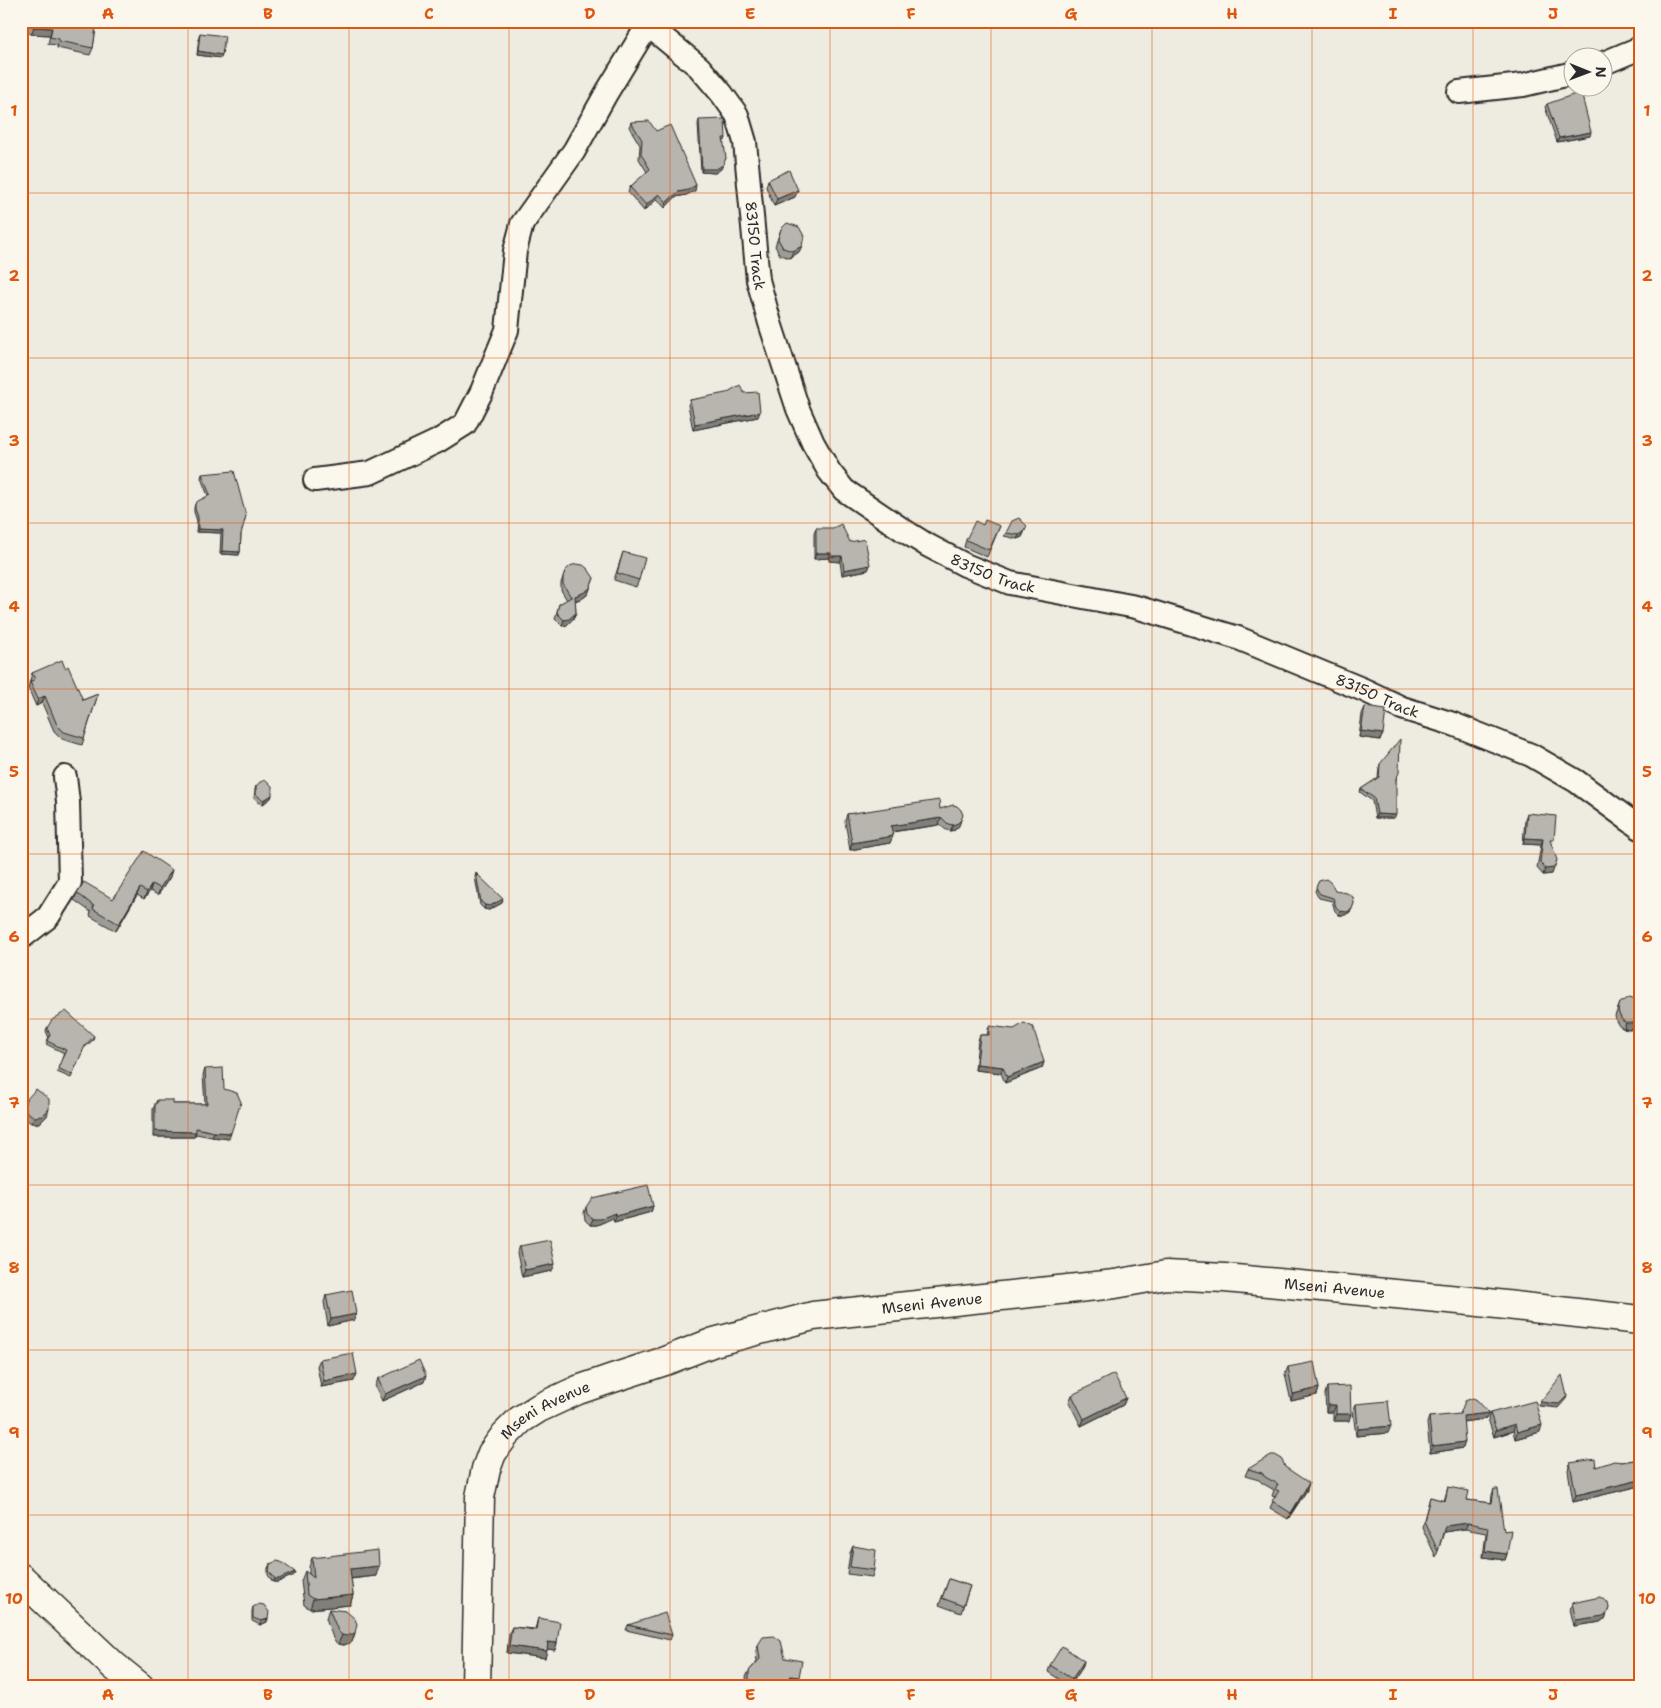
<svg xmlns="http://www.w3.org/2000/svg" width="1661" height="1708" viewBox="0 0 1661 1708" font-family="'Shantell Sans',sans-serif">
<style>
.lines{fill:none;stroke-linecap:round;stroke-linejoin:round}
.minor-casing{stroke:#2b2b2b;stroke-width:26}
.tertiary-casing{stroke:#2b2b2b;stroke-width:31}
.secondary-casing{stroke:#2b2b2b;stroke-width:31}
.minor{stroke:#fbf7ec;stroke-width:22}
.tertiary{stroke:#fbf7ec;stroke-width:28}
.secondary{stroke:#fbf7ec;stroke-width:28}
.wall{fill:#9e9c96;stroke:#2b2b2b}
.shaded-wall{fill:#817f7a;stroke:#2b2b2b}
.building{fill:#b8b5ae;stroke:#2b2b2b}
.grid{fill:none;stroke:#df570e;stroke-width:1;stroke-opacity:0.55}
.labels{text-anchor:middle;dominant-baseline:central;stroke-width:4;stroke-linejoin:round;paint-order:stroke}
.street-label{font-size:15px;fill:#2b2b2b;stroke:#fbf7ec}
.neatline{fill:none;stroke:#df570e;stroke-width:2}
.grid-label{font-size:16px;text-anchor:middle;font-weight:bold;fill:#df570e}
</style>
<rect width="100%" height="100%" fill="#eeebe0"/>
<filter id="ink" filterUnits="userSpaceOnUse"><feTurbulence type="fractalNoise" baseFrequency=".02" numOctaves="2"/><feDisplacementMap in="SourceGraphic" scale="10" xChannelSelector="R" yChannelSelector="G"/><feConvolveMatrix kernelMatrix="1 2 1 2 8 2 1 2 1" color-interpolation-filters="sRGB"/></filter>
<g filter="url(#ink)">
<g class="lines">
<!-- minor casing -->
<g class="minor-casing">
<g id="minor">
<path id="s1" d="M643,21L699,67L722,94L737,115L745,142L758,280L770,323L798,409L813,443L829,471L844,490L903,530L927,545L965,565L1010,583L1136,607L1238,638L1364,690L1402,708L1453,724L1531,755L1576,781L1640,828"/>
<polyline points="1604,63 1640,48"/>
<polyline points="1459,92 1523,85 1574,73"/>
<polyline points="315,480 370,473 438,441 465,424 482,391 507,330 515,251 522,224 574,151 607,92 648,25"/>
<polyline points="21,938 48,917 70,882 68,802 65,777"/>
</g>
</g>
<!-- tertiary casing -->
<g class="tertiary-casing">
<g id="tertiary">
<path id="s2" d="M476,1687L480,1497L486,1469L492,1453L505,1435L520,1420L539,1408L578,1390L613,1378L665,1361L714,1342L813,1316L1115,1284L1166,1275L1225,1278L1470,1301L1640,1320"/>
</g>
</g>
<!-- secondary casing -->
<g class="secondary-casing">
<polyline id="secondary" points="21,1578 114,1666 140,1687"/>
</g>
<!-- minor -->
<use href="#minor" class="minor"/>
<!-- tertiary -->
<use href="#tertiary" class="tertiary"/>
<!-- secondary -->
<use href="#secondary" class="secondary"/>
</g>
<!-- wall -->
<g class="wall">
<polygon points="22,21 97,21 93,48 90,55 57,48 57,45 48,44 50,35 31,34 26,31 23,26"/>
<polygon points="200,33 222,55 221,58 197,55 199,36"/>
<polygon points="1547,104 1590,136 1557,142 1545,107"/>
<polygon points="699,120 726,138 725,141 723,141 721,169 715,173 701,172 698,124"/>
<polygon points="631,122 695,191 686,195 676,197 665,208 657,199 644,211 628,192 630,187 647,172 639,159 640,145 629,127"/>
<polygon points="768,180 795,197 774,206 766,187"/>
<polygon points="781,229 799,252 790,258 780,255 775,246"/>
<polygon points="744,393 758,417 693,430 688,405 690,400"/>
<polygon points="202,474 241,534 240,552 239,555 220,554 221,533 196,532 197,521 194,512 194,508 195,504 208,496 201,478"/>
<polygon points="983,525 1000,526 987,557 964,547 966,540"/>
<polygon points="1027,526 1022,537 1017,539 1004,536 1006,533"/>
<polygon points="816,528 850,542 870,565 868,570 842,575 840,562 829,561 829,558 814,559 814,534"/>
<polygon points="623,552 639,580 636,587 614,580"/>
<polygon points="565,571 594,578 588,594 583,598 575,601 576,613 573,619 567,625 562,626 555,619 559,604 567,600 561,590 561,583"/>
<polygon points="65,668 83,700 98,694 82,745 62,739 54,731 42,703 36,706 28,688 32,673"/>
<polygon points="1365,707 1383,734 1380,740 1359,737 1362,714"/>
<polygon points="1380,764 1398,777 1396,779 1394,818 1375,818 1372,801 1360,792 1361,789 1378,778 1379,768"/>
<polygon points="256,786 272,795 271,798 263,804 258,802 254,798 255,789"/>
<polygon points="940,809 959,826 955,830 950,831 946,830 939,824 939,825 892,832 890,843 850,850 845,821 847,814"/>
<polygon points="1527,813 1552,845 1552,874 1543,875 1537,868 1541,845 1523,844 1525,819"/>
<polygon points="476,873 502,903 489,910 484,909 480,905 475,877"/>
<polygon points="170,877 158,895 150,891 144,899 137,895 116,931 90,916 91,912 74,900 77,893 113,899"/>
<polygon points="1319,881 1335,891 1354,903 1350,912 1345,915 1339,915 1335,911 1332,901 1319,898 1317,895 1315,891"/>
<polygon points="1620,1003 1640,1024 1630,1030 1624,1029 1619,1026 1616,1021 1615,1016"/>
<polygon points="989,1026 1044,1062 1042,1068 1005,1083 1001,1073 975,1070 978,1040 980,1035 987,1035"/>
<polygon points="47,1028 94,1036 93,1040 83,1049 71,1078 57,1072 64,1053 46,1044 49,1038 46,1031"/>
<polygon points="205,1069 229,1139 212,1137 196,1134 194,1137 153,1137 153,1109 157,1100 173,1104 205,1104 203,1075"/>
<polygon points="25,1101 47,1116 40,1123 31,1123 24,1118 23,1108"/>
<polygon points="653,1206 651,1212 614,1222 613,1218 597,1225 590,1225 585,1220 584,1213 586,1207"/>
<polygon points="520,1246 552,1271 522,1277 517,1253"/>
<polygon points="326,1295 356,1314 354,1320 328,1326 324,1302"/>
<polygon points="320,1359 354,1381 321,1387 317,1366"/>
<polygon points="1288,1367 1319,1388 1317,1395 1291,1401 1285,1374"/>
<polygon points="378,1379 424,1382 382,1401 375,1386"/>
<polygon points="1327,1387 1349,1421 1333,1421 1333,1412 1326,1412 1325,1394"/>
<polygon points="1072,1395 1126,1398 1123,1405 1081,1426 1069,1402"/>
<polygon points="1356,1404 1388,1433 1356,1436 1353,1411"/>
<polygon points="1490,1413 1540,1432 1515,1439 1513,1431 1494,1437 1488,1419"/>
<polygon points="1429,1417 1486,1419 1463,1422 1463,1448 1430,1453 1427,1423"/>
<polygon points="1640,1459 1640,1486 1573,1502 1568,1470 1570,1463 1596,1467 1622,1462"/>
<polygon points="1285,1467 1307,1490 1288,1519 1270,1508 1275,1497 1272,1496 1274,1490 1262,1483 1259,1480 1245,1476 1248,1469"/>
<polygon points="1448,1487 1467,1500 1491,1503 1492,1495 1494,1489 1507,1554 1505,1560 1483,1557 1486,1533 1465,1529 1444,1532 1436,1557 1422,1527 1430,1497 1444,1501"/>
<polygon points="853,1546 874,1570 872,1577 847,1574 850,1553"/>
<polygon points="312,1558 376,1576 351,1579 353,1595 350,1605 310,1609 304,1605 301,1581 305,1571 309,1575 309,1567"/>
<polygon points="270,1564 294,1575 278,1582 273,1582 268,1575 268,1568"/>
<polygon points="949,1579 970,1586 961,1613 939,1605"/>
<polygon points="1572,1603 1609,1608 1605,1619 1601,1622 1574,1626 1570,1609"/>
<polygon points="253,1607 267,1622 260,1625 252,1621 252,1611"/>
<polygon points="329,1609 355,1633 352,1642 344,1645 338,1644 334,1641 326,1618"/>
<polygon points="538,1618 557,1643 555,1650 547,1649 545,1658 507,1653 509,1633 512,1627 535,1629"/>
<polygon points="628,1625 672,1635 670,1640 626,1630"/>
<polygon points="758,1645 785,1658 799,1677 797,1683 789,1682 788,1687 747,1687 746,1677 749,1671 757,1662 756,1652"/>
<polygon points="1084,1661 1082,1668 1070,1686 1048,1672 1050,1665"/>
</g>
<!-- shaded-wall -->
<g class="shaded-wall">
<polygon points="34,27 52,28 50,35 31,34"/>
<polygon points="198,51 222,55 221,58 197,55"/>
<polygon points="1591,132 1590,136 1557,142 1559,138"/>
<polygon points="726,158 721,169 715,173 701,172 702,169"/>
<polygon points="696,185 695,191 686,195 676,197 665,208 667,202 678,192"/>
<polygon points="798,190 795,197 774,206 777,199"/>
<polygon points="659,194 657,199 644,211 646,205"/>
<polygon points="802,246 799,252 790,258 793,251"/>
<polygon points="760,412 758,417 693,430 695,424"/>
<polygon points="1027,526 1022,537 1017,539 1019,535"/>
<polygon points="198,529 223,530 221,533 196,532"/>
<polygon points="222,551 240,552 239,555 220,554"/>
<polygon points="816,553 831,553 829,558 814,559"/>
<polygon points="831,556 842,556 840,562 829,561"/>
<polygon points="870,565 868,570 842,575 844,570"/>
<polygon points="590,588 588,594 583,598 573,601 575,596"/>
<polygon points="576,613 573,619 567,625 562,626 564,620"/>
<polygon points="45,696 42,703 36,706 38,699"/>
<polygon points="1361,731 1383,734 1380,740 1359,737"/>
<polygon points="272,795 271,798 263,804 264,800"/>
<polygon points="1377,814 1396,815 1394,818 1375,818"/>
<polygon points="941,818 939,825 889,832 891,826"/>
<polygon points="961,820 959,826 955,830 950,831 953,825"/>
<polygon points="893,836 890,843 850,850 852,843"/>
<polygon points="1525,838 1543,839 1541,845 1523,844"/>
<polygon points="1557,860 1552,874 1543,875 1545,869"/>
<polygon points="172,870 170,877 158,895 160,888"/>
<polygon points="152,884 150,891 144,899 147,892"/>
<polygon points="140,888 137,895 116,931 119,924"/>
<polygon points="503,899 502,903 489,910 484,909 485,905"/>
<polygon points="1352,909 1350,912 1345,915 1339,915 1340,911"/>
<polygon points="1640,1019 1640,1024 1630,1030 1624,1029 1626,1023"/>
<polygon points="1044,1062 1042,1068 1005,1083 1007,1077"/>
<polygon points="977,1064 1003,1067 1001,1073 975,1070"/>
<polygon points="49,1109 47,1116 40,1123 31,1123 34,1117"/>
<polygon points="155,1131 196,1132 194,1137 153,1137"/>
<polygon points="214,1132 231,1133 229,1139 212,1137"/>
<polygon points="653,1206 651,1212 614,1222 616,1216"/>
<polygon points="615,1213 613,1218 597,1225 590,1225 593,1219"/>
<polygon points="555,1264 552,1271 522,1277 525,1270"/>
<polygon points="356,1314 354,1320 328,1326 331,1319"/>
<polygon points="357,1374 354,1381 321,1387 324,1381"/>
<polygon points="426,1376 424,1382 382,1401 385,1394"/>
<polygon points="1319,1388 1317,1395 1291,1401 1293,1394"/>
<polygon points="1567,1396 1566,1399 1558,1408 1539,1406 1540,1402"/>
<polygon points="1126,1398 1123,1405 1081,1426 1084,1419"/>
<polygon points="1328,1405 1336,1405 1333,1412 1326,1412"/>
<polygon points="1489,1413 1486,1419 1460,1422 1463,1416"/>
<polygon points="1336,1414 1351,1414 1349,1421 1333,1421"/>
<polygon points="1515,1424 1513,1431 1494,1437 1496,1430"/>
<polygon points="1542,1425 1540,1432 1515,1439 1517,1432"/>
<polygon points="1391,1426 1388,1433 1356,1436 1358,1429"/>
<polygon points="1465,1442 1463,1448 1430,1453 1432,1446"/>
<polygon points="1640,1480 1640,1486 1573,1502 1576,1495"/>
<polygon points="1309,1483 1307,1490 1288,1519 1291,1513"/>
<polygon points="1468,1523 1465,1529 1443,1532 1445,1526"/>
<polygon points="1485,1551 1507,1554 1505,1560 1483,1557"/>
<polygon points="379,1566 376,1576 347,1579 350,1569"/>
<polygon points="295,1572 294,1575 278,1582 273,1582 275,1579"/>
<polygon points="353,1595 350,1605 310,1609 313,1599"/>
<polygon points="1607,1613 1605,1619 1601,1622 1574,1626 1576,1620"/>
<polygon points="268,1619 267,1622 260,1625 261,1621"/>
<polygon points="355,1633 352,1642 344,1645 338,1644 342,1635"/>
<polygon points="548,1642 557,1643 555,1650 546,1649"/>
<polygon points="509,1646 547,1651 545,1658 507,1653"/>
<polygon points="1084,1661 1082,1668 1070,1686 1072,1679"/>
<polygon points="790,1676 799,1677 797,1683 788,1682"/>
</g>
<!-- building -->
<g class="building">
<polygon points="27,21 97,21 93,48 59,41 59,39 50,37 52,28 34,27 29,24"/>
<polygon points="200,33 225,36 222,55 198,51"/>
<polygon points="1581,92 1591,132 1559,138 1547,104"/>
<polygon points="725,119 726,138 723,138 726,158 723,165 716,169 702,169 699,120"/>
<polygon points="649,121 656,131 670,125 696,185 688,190 678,192 667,202 659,194 646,205 630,187 650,169 641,154 642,140 631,122"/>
<polygon points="789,170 798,190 777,199 768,180"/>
<polygon points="787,223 799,227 804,236 802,246 793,251 783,248 778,239 781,229"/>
<polygon points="740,385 744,393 758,392 760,412 695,424 690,400 726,393"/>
<polygon points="234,471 246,516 241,534 240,552 222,551 223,530 198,529 198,517 195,509 195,504 198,501 210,495 202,474"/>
<polygon points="1019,518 1027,526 1023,533 1019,535 1006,533 1012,521"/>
<polygon points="985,520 1000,526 989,550 966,540 975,521 983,525"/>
<polygon points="841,524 850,542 865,539 870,565 844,570 842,556 831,556 831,553 816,553 816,528 833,528"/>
<polygon points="623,552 645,558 639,580 617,573"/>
<polygon points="576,564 583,565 588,569 594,578 590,588 585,592 575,596 576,613 569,619 564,620 557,613 559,604 573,596 571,597 563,584 563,577 565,571 570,566"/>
<polygon points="62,660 65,668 68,666 83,700 98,694 84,738 64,732 57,725 45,696 38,699 30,682 35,679 32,673"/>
<polygon points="1365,707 1386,710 1383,734 1361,731"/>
<polygon points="1400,739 1399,773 1396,778 1396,815 1377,814 1374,798 1361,789 1379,777 1380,764"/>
<polygon points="266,780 272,786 272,795 264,800 260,798 256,794 256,786 260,782"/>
<polygon points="939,800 940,809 953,805 957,806 961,810 963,815 961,820 958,823 953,825 948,824 941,817 941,818 891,826 893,836 852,843 847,814"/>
<polygon points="1527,813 1556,816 1554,840 1550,840 1557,860 1554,868 1545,869 1540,862 1543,839 1525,838"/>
<polygon points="144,851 172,870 160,888 152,884 147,892 140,888 119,924 93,909 94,906 77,893 84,882 113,899"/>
<polygon points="476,873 503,899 490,906 485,905 481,902"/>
<polygon points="1326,879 1331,883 1335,891 1347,893 1353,897 1354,903 1352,909 1347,912 1340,911 1336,907 1333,898 1320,894 1318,891 1316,887 1319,881"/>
<polygon points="1630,997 1640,1001 1640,1019 1633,1023 1626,1023 1622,1020 1619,1014 1618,1009 1620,1003"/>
<polygon points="66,1011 94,1036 85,1046 72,1075 58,1068 66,1050 47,1041 50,1035 47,1028 52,1020"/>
<polygon points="1024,1023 1033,1027 1044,1062 1007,1077 1003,1067 977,1064 980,1035 989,1035 989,1026 1014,1029"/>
<polygon points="223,1068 224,1089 237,1093 241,1102 231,1133 214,1132 196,1128 196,1132 155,1131 155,1103 157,1103 157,1100 173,1100 173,1104 207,1104 205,1069"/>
<polygon points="36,1089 49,1099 49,1109 42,1116 34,1117 26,1111 25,1101"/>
<polygon points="648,1185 653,1206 616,1216 615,1213 600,1219 593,1219 587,1214 586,1207 592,1198"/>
<polygon points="550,1240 555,1264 525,1270 520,1246"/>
<polygon points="352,1290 356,1314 331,1319 326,1295"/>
<polygon points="353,1353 357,1374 324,1381 320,1359"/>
<polygon points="419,1360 426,1376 385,1394 378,1379"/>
<polygon points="1314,1362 1319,1388 1293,1394 1288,1367"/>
<polygon points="1114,1374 1126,1398 1084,1419 1072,1395"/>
<polygon points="1562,1375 1567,1396 1559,1404 1540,1402"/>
<polygon points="1350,1386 1351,1414 1336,1414 1336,1405 1328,1405 1327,1387"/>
<polygon points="1473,1398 1477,1400 1489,1413 1463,1416 1465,1442 1432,1446 1429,1417 1460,1414 1465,1401"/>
<polygon points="1388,1401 1391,1426 1358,1429 1356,1404"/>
<polygon points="1535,1401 1542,1425 1517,1432 1515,1424 1496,1430 1490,1413"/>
<polygon points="1271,1455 1275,1455 1282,1459 1285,1467 1309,1483 1291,1513 1272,1501 1279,1491 1275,1489 1278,1484 1265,1477 1262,1473 1248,1469"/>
<polygon points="1595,1459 1596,1467 1614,1461 1622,1462 1640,1459 1640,1480 1576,1495 1570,1463"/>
<polygon points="1448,1487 1469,1491 1467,1500 1492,1503 1494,1489 1498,1489 1504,1531 1511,1530 1507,1554 1485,1551 1488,1527 1468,1523 1445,1526 1438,1551 1424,1521 1430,1497 1445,1501"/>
<polygon points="853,1546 876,1550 874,1570 850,1567"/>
<polygon points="378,1550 379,1566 350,1569 353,1595 313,1599 307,1595 305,1571 314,1578 312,1558"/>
<polygon points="277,1561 281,1562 295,1572 279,1579 275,1579 269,1571 270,1564"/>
<polygon points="949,1579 970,1586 963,1606 942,1598"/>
<polygon points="1600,1597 1608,1603 1609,1608 1607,1613 1603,1616 1576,1620 1572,1603"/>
<polygon points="259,1604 264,1605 269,1612 268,1619 261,1621 253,1618 253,1607"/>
<polygon points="329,1609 346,1611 355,1619 357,1624 355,1633 347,1636 342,1635 338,1631"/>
<polygon points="665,1613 672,1635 628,1625"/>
<polygon points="538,1618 560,1622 557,1643 548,1642 547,1651 509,1646 512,1627 536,1630"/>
<polygon points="774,1636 781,1641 785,1658 802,1661 799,1677 790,1676 788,1687 753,1687 749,1683 749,1671 760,1659 758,1645 763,1637"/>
<polygon points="1062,1646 1084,1661 1072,1679 1050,1665"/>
</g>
</g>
<!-- grid -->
<path class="grid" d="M188,21V1687M349,21V1687M509,21V1687M670,21V1687M830,21V1687M991,21V1687M1152,21V1687M1312,21V1687M1473,21V1687M21,193H1640M21,358H1640M21,523H1640M21,689H1640M21,854H1640M21,1019H1640M21,1185H1640M21,1350H1640M21,1515H1640"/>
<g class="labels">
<!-- street labels -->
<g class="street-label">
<text stroke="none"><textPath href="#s1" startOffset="266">83150 Track</textPath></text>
<text stroke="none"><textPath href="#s1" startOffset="701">83150 Track</textPath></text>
<text stroke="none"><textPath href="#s1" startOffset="1106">83150 Track</textPath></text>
<text stroke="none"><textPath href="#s2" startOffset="1116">Mseni Avenue</textPath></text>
<text stroke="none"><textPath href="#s2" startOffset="711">Mseni Avenue</textPath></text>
<text stroke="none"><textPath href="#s2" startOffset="306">Mseni Avenue</textPath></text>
</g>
</g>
<!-- margin -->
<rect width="1661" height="1708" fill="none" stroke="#fbf7ec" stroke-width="55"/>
<!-- north arrow -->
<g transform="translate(1588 72) rotate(91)"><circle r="24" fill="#fbf7ec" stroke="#a8a59f"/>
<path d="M0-4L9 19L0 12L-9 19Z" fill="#2b2b2b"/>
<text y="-8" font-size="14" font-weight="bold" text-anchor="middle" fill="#2b2b2b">N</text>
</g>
<rect x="28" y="28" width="1606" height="1652" class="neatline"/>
<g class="grid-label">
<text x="108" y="19">A</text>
<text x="268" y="19">B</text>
<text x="429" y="19">C</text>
<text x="590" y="19">D</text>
<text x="750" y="19">E</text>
<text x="911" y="19">F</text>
<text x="1071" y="19">G</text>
<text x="1232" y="19">H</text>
<text x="1393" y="19">I</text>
<text x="1553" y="19">J</text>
<text x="14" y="116">1</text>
<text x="1647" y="116">1</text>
<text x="14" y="281">2</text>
<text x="1647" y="281">2</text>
<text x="14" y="446">3</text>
<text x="1647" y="446">3</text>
<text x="14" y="612">4</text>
<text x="1647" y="612">4</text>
<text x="14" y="777">5</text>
<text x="1647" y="777">5</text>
<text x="14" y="942">6</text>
<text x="1647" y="942">6</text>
<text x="14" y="1108">7</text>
<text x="1647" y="1108">7</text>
<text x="14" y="1273">8</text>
<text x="1647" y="1273">8</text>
<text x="14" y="1438">9</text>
<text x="1647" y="1438">9</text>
<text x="14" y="1604">10</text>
<text x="1647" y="1604">10</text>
<text x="108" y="1700">A</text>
<text x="268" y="1700">B</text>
<text x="429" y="1700">C</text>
<text x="590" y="1700">D</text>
<text x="750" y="1700">E</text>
<text x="911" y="1700">F</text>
<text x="1071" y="1700">G</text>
<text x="1232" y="1700">H</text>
<text x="1393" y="1700">I</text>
<text x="1553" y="1700">J</text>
</g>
</svg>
